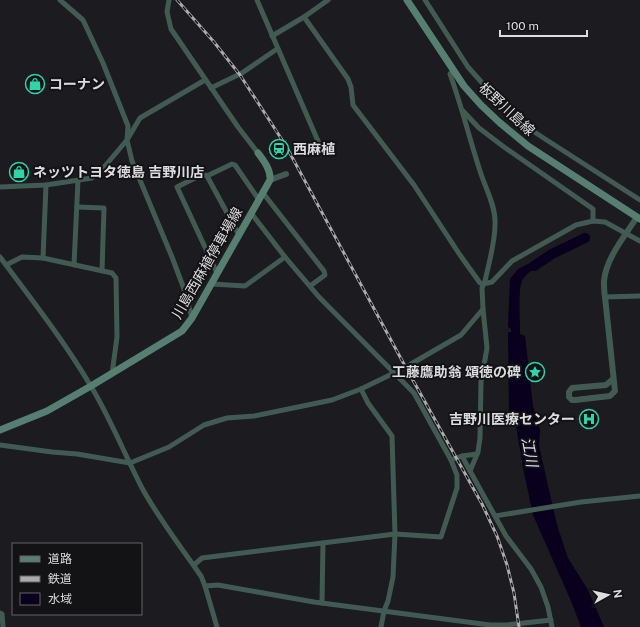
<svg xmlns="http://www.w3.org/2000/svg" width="640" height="627" viewBox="0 0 640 627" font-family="'Public Sans','Noto Sans JP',sans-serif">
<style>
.water{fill:#08001d}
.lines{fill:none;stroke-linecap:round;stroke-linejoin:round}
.river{stroke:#08001d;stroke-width:10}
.minor{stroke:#425b52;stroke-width:5}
.tertiary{stroke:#425b52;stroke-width:6}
.secondary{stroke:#567f71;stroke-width:7}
.rail-casing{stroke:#abaaad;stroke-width:3}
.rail{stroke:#131215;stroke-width:1.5;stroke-dasharray:4.5;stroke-linecap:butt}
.labels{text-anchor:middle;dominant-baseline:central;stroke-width:4;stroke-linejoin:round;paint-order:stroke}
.poi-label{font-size:14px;font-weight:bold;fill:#dddddf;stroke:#131215;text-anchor:start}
.street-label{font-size:14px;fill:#dddddf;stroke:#131215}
.water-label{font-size:15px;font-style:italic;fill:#e3ddfc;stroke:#131215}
</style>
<rect width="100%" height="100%" fill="#1c1b1f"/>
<!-- water -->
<path class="water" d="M543,257L546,261C538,267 526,272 522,281C518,288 520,324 520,334L525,336L533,406L540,430L539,446L557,525L568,558L588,590L604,627H581L571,601L533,515L523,468L515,420L509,413L508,332H511V329L508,327V325L510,279L518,269Z"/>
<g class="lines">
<!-- river -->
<polyline class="river" points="534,266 552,254 585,238"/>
<!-- minor -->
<g class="minor">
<polyline points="60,0 83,20 103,63 128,126 127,140 132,161 172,257 184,289 192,318"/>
<polyline points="169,0 167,12 171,29 238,127 258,153"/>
<polyline points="257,0 321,148"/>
<polyline points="425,0 468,67 501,104 521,123 542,137 640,200"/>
<polyline points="304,17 348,79 351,87 353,105 414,185 460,255 480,283 483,284"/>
<polyline points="272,36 304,17 328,0"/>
<path d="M453,71L450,74C462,107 470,141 481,174C486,189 495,205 495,221C496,240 489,262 485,281L482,288L483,309L487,348L481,382L480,438L478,452L470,471L506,536L531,569L541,587L548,607L552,627"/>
<polyline points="211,88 242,73 277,49"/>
<polyline points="463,111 479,128 504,147 593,209 593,221"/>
<polyline points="207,176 232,164 235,165 259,200"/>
<polyline points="0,187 46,185 92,178 105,166 127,140 140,118 205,80"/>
<polyline points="263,193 324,271 325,275 310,286"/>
<polyline points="77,207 104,208 102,271"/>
<path d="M0,257C32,300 65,342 92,388C111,420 125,455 142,488C159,519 181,547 201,576L205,586L217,627"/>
<polyline points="43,258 46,185"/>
<polyline points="6,265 22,257 43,258 112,273 116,278 117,337 112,374"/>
<polyline points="74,265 78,180"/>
<polyline points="217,273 177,187 203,174 207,176 239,235"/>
<polyline points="212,284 245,286 285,257"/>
<polyline points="483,284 492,282 512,261 576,225 593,221 605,222 640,241"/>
<polyline points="605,297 640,296"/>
<polyline points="411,364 461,335 483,309"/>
<polyline points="361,389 368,403 392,436 395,534 393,577 388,601 384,611 381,627"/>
<polyline points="0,445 52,452 77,454 130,463 169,447 204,425 227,418 254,416 332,400 361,389 394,373"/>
<polyline points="462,456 470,471"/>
<polyline points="451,460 462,456 477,454"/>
<polyline points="495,516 581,502 640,496"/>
<polyline points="194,565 202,558 395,534 441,537 457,488 457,475 451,460 414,393 319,297 285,257 251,213"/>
<polyline points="205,586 218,585 314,602 490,625 507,625 551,620"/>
<polyline points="322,603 323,543"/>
<polyline points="0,613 2,614 3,627"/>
</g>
<!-- tertiary -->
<g class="tertiary">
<polyline points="270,180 286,174"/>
<path d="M613,379L606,385L572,388L569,392V397L572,400H575L610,396L615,391L605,297C604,292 604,287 604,281C606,258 625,236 637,217"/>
</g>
<!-- secondary -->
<g class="secondary">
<polyline points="407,0 464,86 481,105 499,122 528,146 640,219"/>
<path d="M0,430L47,411L91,386L182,331L192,318L270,180C271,170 264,161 258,153"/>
</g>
<!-- rail casing -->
<g class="rail-casing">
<polyline id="rail" points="177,0 214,42 240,75 286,146 405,366 482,504 497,536 507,565 514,593 519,627"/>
</g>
<!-- rail -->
<use href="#rail" class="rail"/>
</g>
<!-- icons -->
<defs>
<g id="shop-ring" transform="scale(1)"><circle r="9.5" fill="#131215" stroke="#30d4aa" stroke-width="1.5"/><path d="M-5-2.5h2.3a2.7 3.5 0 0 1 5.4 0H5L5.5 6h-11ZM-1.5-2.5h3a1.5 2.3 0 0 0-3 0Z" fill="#30d4aa"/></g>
<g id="station-ring" transform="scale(1)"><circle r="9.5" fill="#131215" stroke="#30d4aa" stroke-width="1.5"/><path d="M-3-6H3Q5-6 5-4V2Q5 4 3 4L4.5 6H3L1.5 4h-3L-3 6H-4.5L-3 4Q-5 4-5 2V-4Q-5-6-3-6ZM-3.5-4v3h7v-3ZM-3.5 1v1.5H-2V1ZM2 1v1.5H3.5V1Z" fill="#30d4aa"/></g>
<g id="sight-ring" transform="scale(1)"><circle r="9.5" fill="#131215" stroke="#30d4aa" stroke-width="1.5"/><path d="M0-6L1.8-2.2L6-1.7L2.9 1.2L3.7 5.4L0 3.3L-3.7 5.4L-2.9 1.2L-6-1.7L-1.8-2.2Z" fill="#30d4aa"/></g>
<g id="hospital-ring" transform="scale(1)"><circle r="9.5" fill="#131215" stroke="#30d4aa" stroke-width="1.5"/><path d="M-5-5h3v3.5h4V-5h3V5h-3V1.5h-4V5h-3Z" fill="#30d4aa"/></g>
</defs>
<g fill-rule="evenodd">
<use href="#shop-ring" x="35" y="84"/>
<use href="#station-ring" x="279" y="149"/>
<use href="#shop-ring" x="19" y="172"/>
<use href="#sight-ring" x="535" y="372"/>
<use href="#hospital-ring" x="589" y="419"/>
</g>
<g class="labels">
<!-- poi labels -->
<g class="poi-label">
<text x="49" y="84">コーナン</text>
<text x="293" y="149">西麻植</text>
<text x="33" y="172">ネッツトヨタ徳島 吉野川店</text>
<text x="521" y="372" text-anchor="end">工藤鷹助翁 頌徳の碑</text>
<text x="575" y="419" text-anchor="end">吉野川医療センター</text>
</g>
<!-- street labels -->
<g class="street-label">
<text transform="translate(507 109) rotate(43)">板野川島線</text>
<text transform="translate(207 263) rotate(-60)">川島西麻植停車場線</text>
</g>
<!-- water labels -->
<g class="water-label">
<text transform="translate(530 452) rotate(79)">江川</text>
</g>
</g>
<!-- legend -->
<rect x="12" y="543" width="130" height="72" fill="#131215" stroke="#646366"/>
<rect x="20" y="556" width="20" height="6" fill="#567f71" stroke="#646366"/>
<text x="48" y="563" font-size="12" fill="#dddddf">道路</text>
<rect x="20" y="576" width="20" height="6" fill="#abaaad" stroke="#646366"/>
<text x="48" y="583" font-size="12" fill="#dddddf">鉄道</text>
<rect x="20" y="593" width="20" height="12" fill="#08001d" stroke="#646366"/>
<text x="48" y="603" font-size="12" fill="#dddddf">水域</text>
<!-- north arrow -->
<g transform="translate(608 595) rotate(82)" stroke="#131215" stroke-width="3" paint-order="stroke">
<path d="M0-3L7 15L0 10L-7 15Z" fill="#dddddf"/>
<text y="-6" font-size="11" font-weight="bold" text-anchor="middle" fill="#dddddf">N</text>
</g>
<!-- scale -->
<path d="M500 30v6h87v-6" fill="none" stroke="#dddddf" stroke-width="2"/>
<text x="506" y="30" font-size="12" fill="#dddddf" stroke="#131215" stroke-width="3" paint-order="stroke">100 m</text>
</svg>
